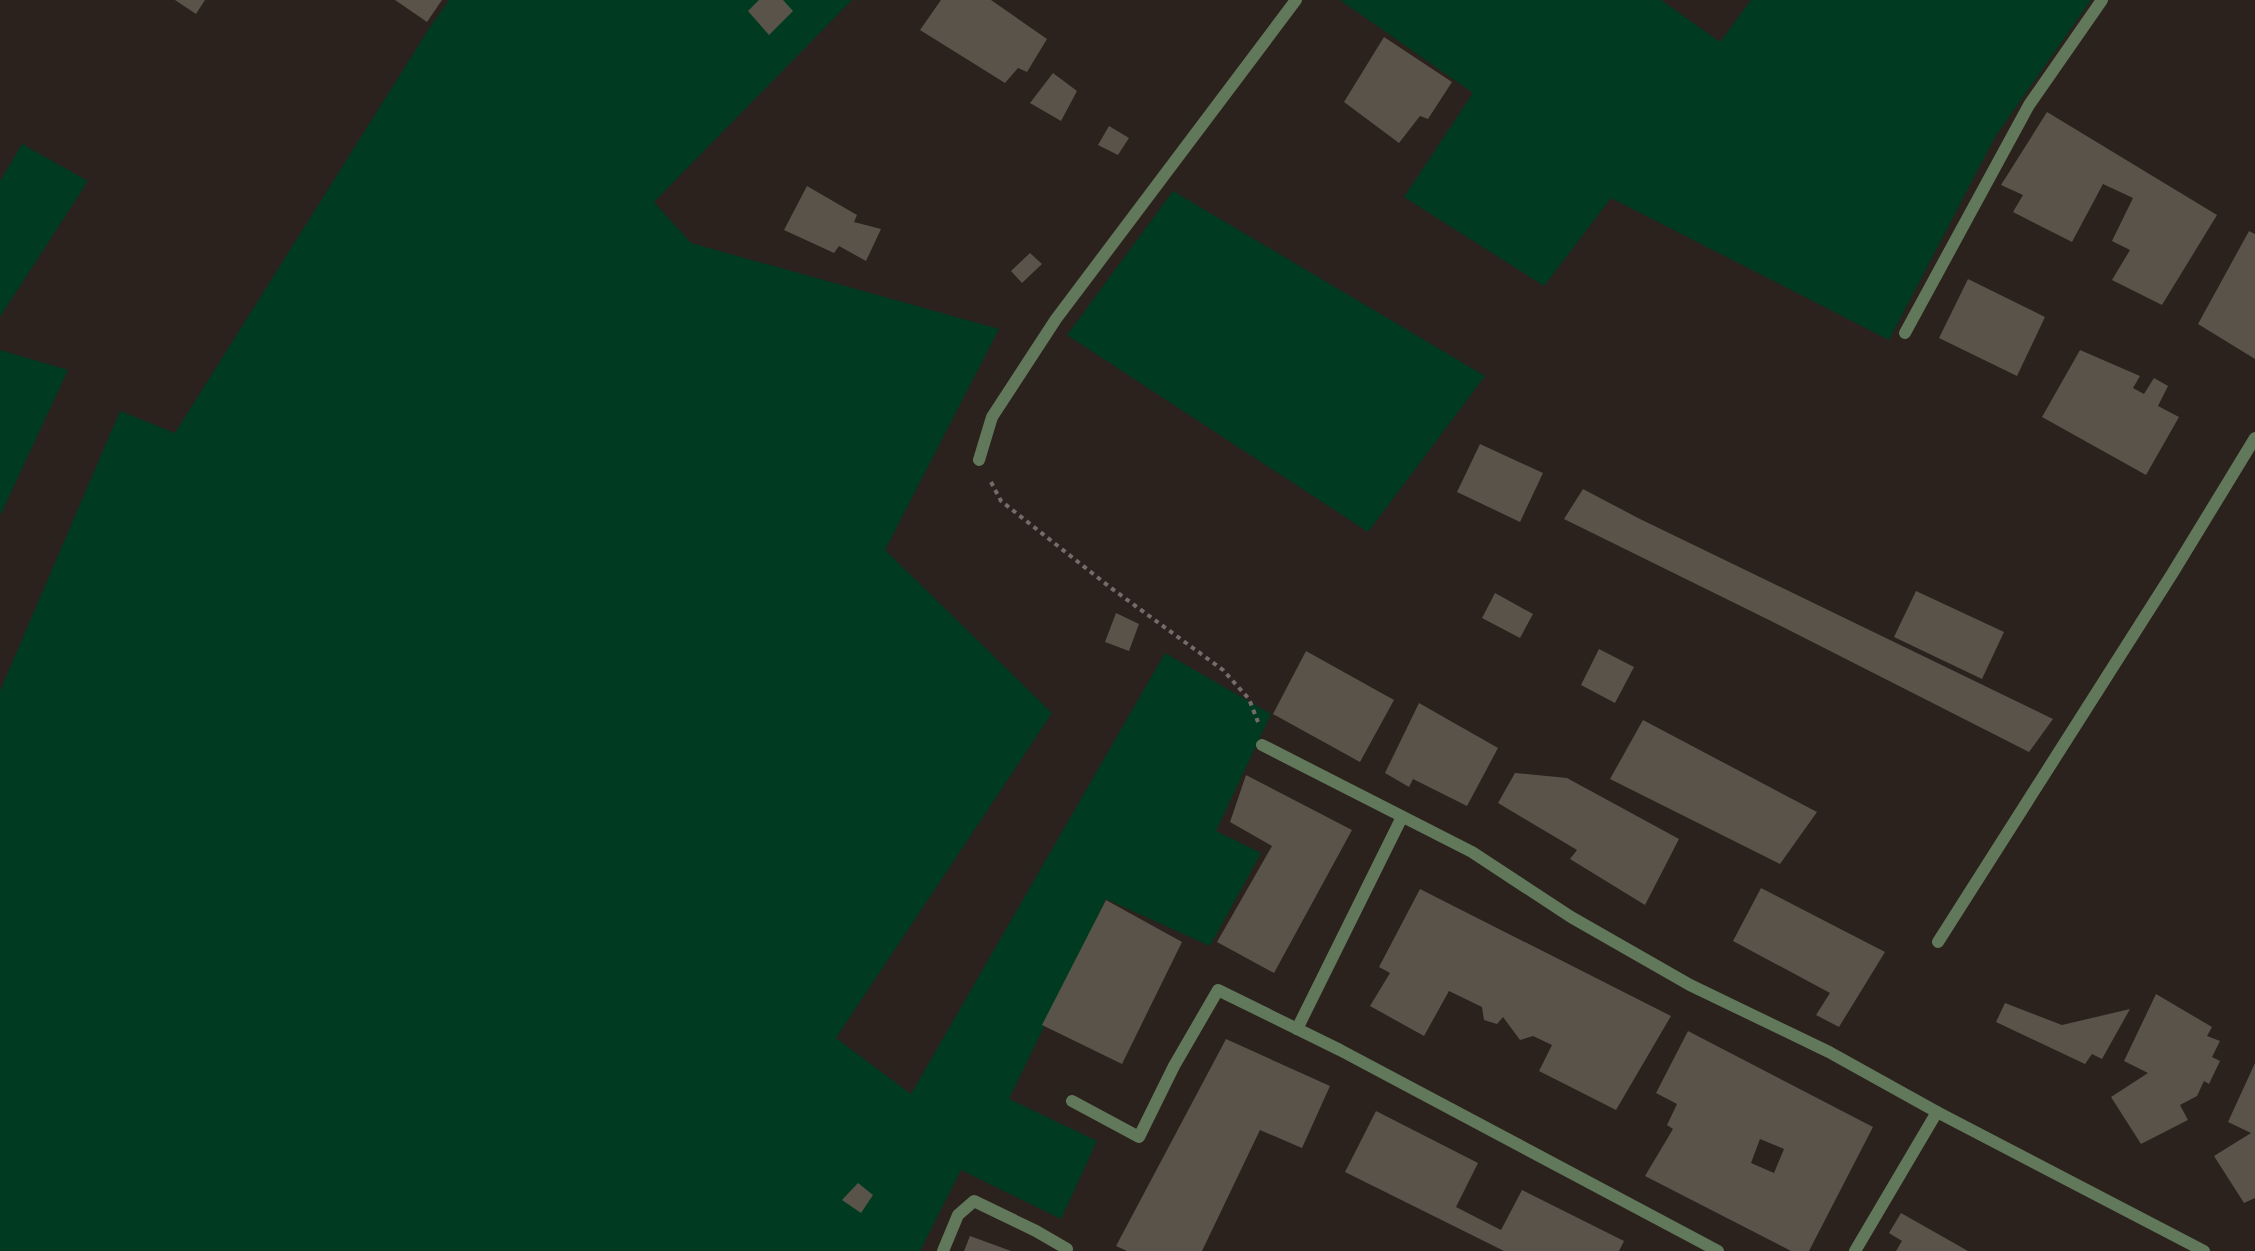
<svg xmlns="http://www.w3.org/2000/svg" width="2255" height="1251" viewBox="0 0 2255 1251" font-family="'Titillium Web',sans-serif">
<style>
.green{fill:#003b21}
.building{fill:#5a534a;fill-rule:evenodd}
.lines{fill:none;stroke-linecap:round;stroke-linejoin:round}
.path{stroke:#756c69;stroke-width:4;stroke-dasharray:4.5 4.5;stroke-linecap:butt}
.service{stroke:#61795a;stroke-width:12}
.minor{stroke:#61795a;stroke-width:12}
</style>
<rect width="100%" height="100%" fill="#2b211d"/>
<!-- green -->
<g class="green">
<polygon points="449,0 852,0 654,202 691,243 999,329 885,550 1052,713 836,1038 911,1094 1165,653 1271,714 1216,831 1261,853 1210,946 1106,899 1009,1099 1097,1141 1061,1219 961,1170 920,1251 0,1251 0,691 120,411 175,433 430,27"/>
<polygon points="1340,0 1661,0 1720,42 1751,0 2091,0 1995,137 1889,340 1611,198 1544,286 1404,197 1473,93"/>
<polygon points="22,144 88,181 0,317 0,181"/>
<polygon points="1173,191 1485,376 1368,532 1067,335"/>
<polygon points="0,350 68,370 0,516"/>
</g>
<!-- building -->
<g class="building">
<polygon points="175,0 205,0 196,14"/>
<polygon points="395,0 442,0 427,22"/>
<polygon points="759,0 783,0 793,11 769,35 748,11"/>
<polygon points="941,0 991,0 1047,39 1027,72 1018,68 1005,83 920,30"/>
<polygon points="1384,37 1452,82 1428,119 1420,116 1399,143 1344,102"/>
<polygon points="1053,73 1077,91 1061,121 1030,103"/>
<polygon points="2047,112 2217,215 2162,305 2112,280 2130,250 2112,241 2133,198 2103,184 2072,242 2013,212 2023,195 2001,185"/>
<polygon points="1109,126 1129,138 1118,155 1098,145"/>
<polygon points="807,186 857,215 854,222 881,229 866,261 839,246 834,253 784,230"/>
<polygon points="2249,231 2255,234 2255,359 2198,324"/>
<polygon points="1030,253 1042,264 1022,283 1011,271"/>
<polygon points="1968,279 2045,317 2017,376 1939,338"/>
<polygon points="2080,350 2140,376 2133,388 2144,394 2154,378 2168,386 2158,406 2179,417 2146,475 2042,417"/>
<polygon points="1480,444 1543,473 1520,522 1457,492"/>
<polygon points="1583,489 1638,518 2053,719 2029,752 1769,620 1564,519"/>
<polygon points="1916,591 2004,632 1982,679 1894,637"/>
<polygon points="1495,593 1533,614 1520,638 1482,618"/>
<polygon points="1116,613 1139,624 1129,651 1105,642"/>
<polygon points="1599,649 1634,667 1615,703 1581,685"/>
<polygon points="1306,651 1394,700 1360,762 1273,714"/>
<polygon points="1419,703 1498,748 1467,806 1413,779 1409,787 1385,773"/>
<polygon points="1643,720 1817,812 1780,864 1610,779"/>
<polygon points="1515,773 1567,778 1679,839 1645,905 1570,859 1577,850 1498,803"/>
<polygon points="1246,775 1352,830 1274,973 1217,942 1272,846 1230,822"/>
<polygon points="1761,888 1885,952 1839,1027 1816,1015 1830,993 1733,941"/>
<polygon points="1420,889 1671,1016 1616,1110 1539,1071 1552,1045 1533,1036 1520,1040 1503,1017 1497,1024 1484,1020 1482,1007 1449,991 1424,1036 1370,1006 1390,973 1379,967"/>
<polygon points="1106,900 1182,942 1122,1064 1042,1025"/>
<polygon points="2156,994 2212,1027 2207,1036 2220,1041 2212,1057 2220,1061 2209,1084 2204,1081 2197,1096 2180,1105 2188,1120 2141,1144 2111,1097 2148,1073 2124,1061"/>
<polygon points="2005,1003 2062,1025 2130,1009 2102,1059 2092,1054 2085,1064 1996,1022"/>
<path d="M1688,1031L1873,1127L1809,1251H1791L1645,1176L1673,1129L1667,1125L1677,1104L1656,1093ZM1760,1139L1784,1149L1774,1173L1751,1163Z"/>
<polygon points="1226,1039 1330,1086 1302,1148 1260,1130 1202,1251 1127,1251 1116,1246"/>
<polygon points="2255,1063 2255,1198 2244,1203 2214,1156 2251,1133 2228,1122"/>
<polygon points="1376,1111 1478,1163 1456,1207 1501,1230 1522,1190 1624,1241 1619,1251 1504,1251 1345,1172"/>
<polygon points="858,1183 873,1195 861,1213 842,1200"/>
<polygon points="1901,1213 1968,1251 1896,1251 1902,1241 1889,1233"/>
<polygon points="970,1236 1011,1251 964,1251"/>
</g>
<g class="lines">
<!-- path -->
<polyline class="path" points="991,482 1001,501 1111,588 1223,670 1249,699 1258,722"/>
<!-- service -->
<polyline class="service" points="943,1251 958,1215 974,1201 1036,1231 1067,1249 1066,1251"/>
<!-- minor -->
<g class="minor">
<polyline points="1905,333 2029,105 2102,0"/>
<polyline points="979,460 992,417 1056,319 1296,0"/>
<polyline points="1262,745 1472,852 1571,917 1690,985 1829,1052 1937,1112 2204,1251"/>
<polyline points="1938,942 2172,574 2255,438"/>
<polyline points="1297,1029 1402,817"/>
<polyline points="1072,1101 1139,1137 1174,1066 1218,990 1340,1050 1718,1251"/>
<polyline points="1855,1251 1937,1112"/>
</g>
</g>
</svg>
